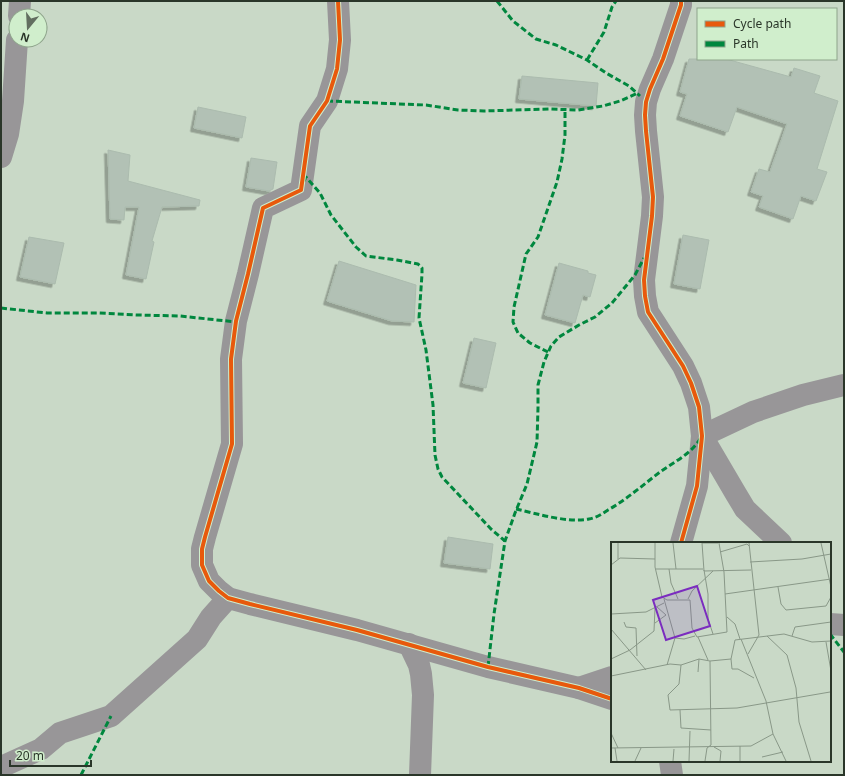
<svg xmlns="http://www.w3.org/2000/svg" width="845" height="776" viewBox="0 0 845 776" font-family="'Noto Sans',sans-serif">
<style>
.building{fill:#b2c1b5;stroke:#abbbae;filter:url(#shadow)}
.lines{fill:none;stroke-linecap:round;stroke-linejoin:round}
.minor{stroke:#989698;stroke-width:22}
.quiet{stroke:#00873e;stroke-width:3;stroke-dasharray:6 3;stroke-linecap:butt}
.cycleway-casing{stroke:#d0eecc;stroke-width:6}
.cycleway{stroke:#e8590c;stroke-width:4}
.inset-road{fill:none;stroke:#899888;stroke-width:1}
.view{fill:#7b2cbf;fill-opacity:0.15;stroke:#7b2cbf;stroke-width:2}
.inset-edge{fill:none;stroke:#2a3629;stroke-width:2}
</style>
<defs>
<filter id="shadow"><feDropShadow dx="-3.5" dy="3.5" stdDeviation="0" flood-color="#0004"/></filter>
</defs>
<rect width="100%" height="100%" fill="#c9d9c7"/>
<!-- building -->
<g class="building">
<polygon points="689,59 726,59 791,77 794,68 820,76 814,93 838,101 817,169 827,172 816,201 801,196 793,219 759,207 763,196 751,192 759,169 770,172 787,124 737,107 728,132 680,116 687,94 680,92"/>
<polygon points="522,76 598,83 596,106 519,99"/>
<polygon points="198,107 246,117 242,138 194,128"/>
<polygon points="108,150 130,155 128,181 200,200 199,206 162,207 152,241 154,242 146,279 126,275 139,207 125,207 124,220 110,219"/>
<polygon points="251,158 277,162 273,189 269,191 246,187"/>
<polygon points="683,235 709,240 700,289 674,284"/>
<polygon points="29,237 64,243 55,284 20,277"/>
<polygon points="339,261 416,285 414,322 392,321 327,301"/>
<polygon points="559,263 588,271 588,273 596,275 590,297 583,295 575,323 545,315"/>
<polygon points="474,338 496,343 486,388 463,383"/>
<polygon points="448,537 493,544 490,569 444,563"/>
</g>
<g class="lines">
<!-- minor -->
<g class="minor">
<polyline points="338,1 340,40 337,69 327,101 310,126 301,190 263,208 248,274 236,321 231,359 232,444 205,537 202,549 202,565 209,581 219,591 228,598 250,604 357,630 488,667 579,688 612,699"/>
<polyline points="19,16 20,1"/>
<polyline points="1,157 8,134 13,101 17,40"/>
<polyline points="681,543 697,486 702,436 699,407 691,383 683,366 648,312 645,296 644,280 652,216 653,197 646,131 645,115 646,102 650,89 663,59 681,5 681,1"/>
<polyline points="781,543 745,509 736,494 702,436 753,412 803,395 844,385"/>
<polyline points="830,624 844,625"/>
<polyline points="409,644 419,665 421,674 423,695 420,775"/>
<polyline points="579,688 612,677"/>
<polyline points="670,761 672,775"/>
<polyline points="1,767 41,749 60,733 111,716 197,639 211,617 228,598"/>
</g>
<!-- quiet -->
<g class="quiet">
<polyline points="497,1 513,21 536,39 556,45 587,60 606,73 629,86 640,96"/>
<polyline points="587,60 604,32 612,7 616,1"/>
<polyline points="327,101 426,105 458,110 484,111 549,109 578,110 603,106 620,101 638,93"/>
<polyline points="304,181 306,177 320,193 331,215 356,247 366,256 397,260 418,264 422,268 422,274 419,318 426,350 433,405 435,455 438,469 442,477 491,529 505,541"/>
<polyline points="1,308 47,313 99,313 137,315 180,316 236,322"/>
<polyline points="548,352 530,343 518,333 513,322 514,307 526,254 538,237 557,182 562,159 565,135 565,110"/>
<path d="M516,509C538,514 567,523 589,519C596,518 602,514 608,510C627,499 643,485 660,472C674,462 691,454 700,439"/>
<polyline points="830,634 844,652"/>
<polyline points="488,667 494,614 505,541 515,513 527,484 537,442 538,408 538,385 544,362 551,346 559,337 579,325 595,317 612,303 635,275 644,258"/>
<polyline points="81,775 111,716"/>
</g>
<!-- cycleway casing -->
<g class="cycleway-casing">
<g id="cycleway">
<polyline points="338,1 340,40 337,69 327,101 310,126 301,190 263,208 248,274 236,321 231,359 232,444 205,537 202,549 202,565 209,581 219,591 228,598 250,604 357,630 488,667 579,688 612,699"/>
<polyline points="681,543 697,486 702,436 699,407 691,383 683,366 648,312 645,296 644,280 652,216 653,197 646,131 645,115 646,102 650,89 663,59 681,5 681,1"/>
</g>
</g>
<!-- cycleway -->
<use href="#cycleway" class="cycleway"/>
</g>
<!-- overview -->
<g transform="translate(611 542)">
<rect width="220" height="220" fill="#c9d9c7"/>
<path class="inset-road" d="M7,1V17M44,1V25L51,55L56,58H79L81,86L86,95L116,90L113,30L108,1M62,1L65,27M91,1L93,29L140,28M91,1H107M210,1L220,45M109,10L136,2L138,4M139,20L191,17L220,12M0,23L9,16L44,17M45,27H92M58,27L60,41L67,57M93,28L97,52V77L102,92M167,45L170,62L175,68L215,64L220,55M114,52L220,37M53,57L64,96L73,97L84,94M77,57L81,49L102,29M0,72L35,70L53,61M116,75L124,82L129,97M13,80L15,85L25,86L26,114M44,81L55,73L46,65M0,87L35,128M156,94L176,113L185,146L188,180L200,219M181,94L184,85L220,80M87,95L97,118M130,97L155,159L162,192L175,219M215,100L220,129V154M19,108L43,89L44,66M137,112L148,93L138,1M0,117L19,108M120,117L121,127H127L143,136M56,123L64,96M70,123L68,142L57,153L59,168L126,166L219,150M87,130L88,117M0,134L59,122L70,123L88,117L99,119L120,117L124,98L173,92L201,100L220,99M69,168L70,186L100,188M0,191L7,206M129,204V219M103,205L110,209L109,219M0,206L140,204L162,192M4,206L6,219M151,215L172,210M24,219L30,206M62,219L63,207M78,219L79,189M94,219L96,206L100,203L99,119"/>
<path class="view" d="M86,44L99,84L55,98L42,58Z"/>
<rect width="220" height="220" class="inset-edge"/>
</g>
<!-- border -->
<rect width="845" height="776" fill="none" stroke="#2a3629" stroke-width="4"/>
<!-- legend -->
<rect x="697" y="8" width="140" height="52" fill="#d0eecc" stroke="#8ea48b"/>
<rect x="705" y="21" width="20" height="6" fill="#e8590c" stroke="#8ea48b"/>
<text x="733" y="28" font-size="12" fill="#2a3629">Cycle path</text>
<rect x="705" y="41" width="20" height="6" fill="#00873e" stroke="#8ea48b"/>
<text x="733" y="48" font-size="12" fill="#2a3629">Path</text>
<!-- north arrow -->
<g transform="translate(28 28) rotate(198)"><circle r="19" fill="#d0eecc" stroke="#8ea48b"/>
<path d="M0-3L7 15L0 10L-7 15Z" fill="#626f60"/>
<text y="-6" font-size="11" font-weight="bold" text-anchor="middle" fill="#2a3629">N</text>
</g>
<!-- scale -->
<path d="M10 760v6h81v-6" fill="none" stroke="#2a3629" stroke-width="2"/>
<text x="16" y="760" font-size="12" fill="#2a3629" stroke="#d0eecc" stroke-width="3" paint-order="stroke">20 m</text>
</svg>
